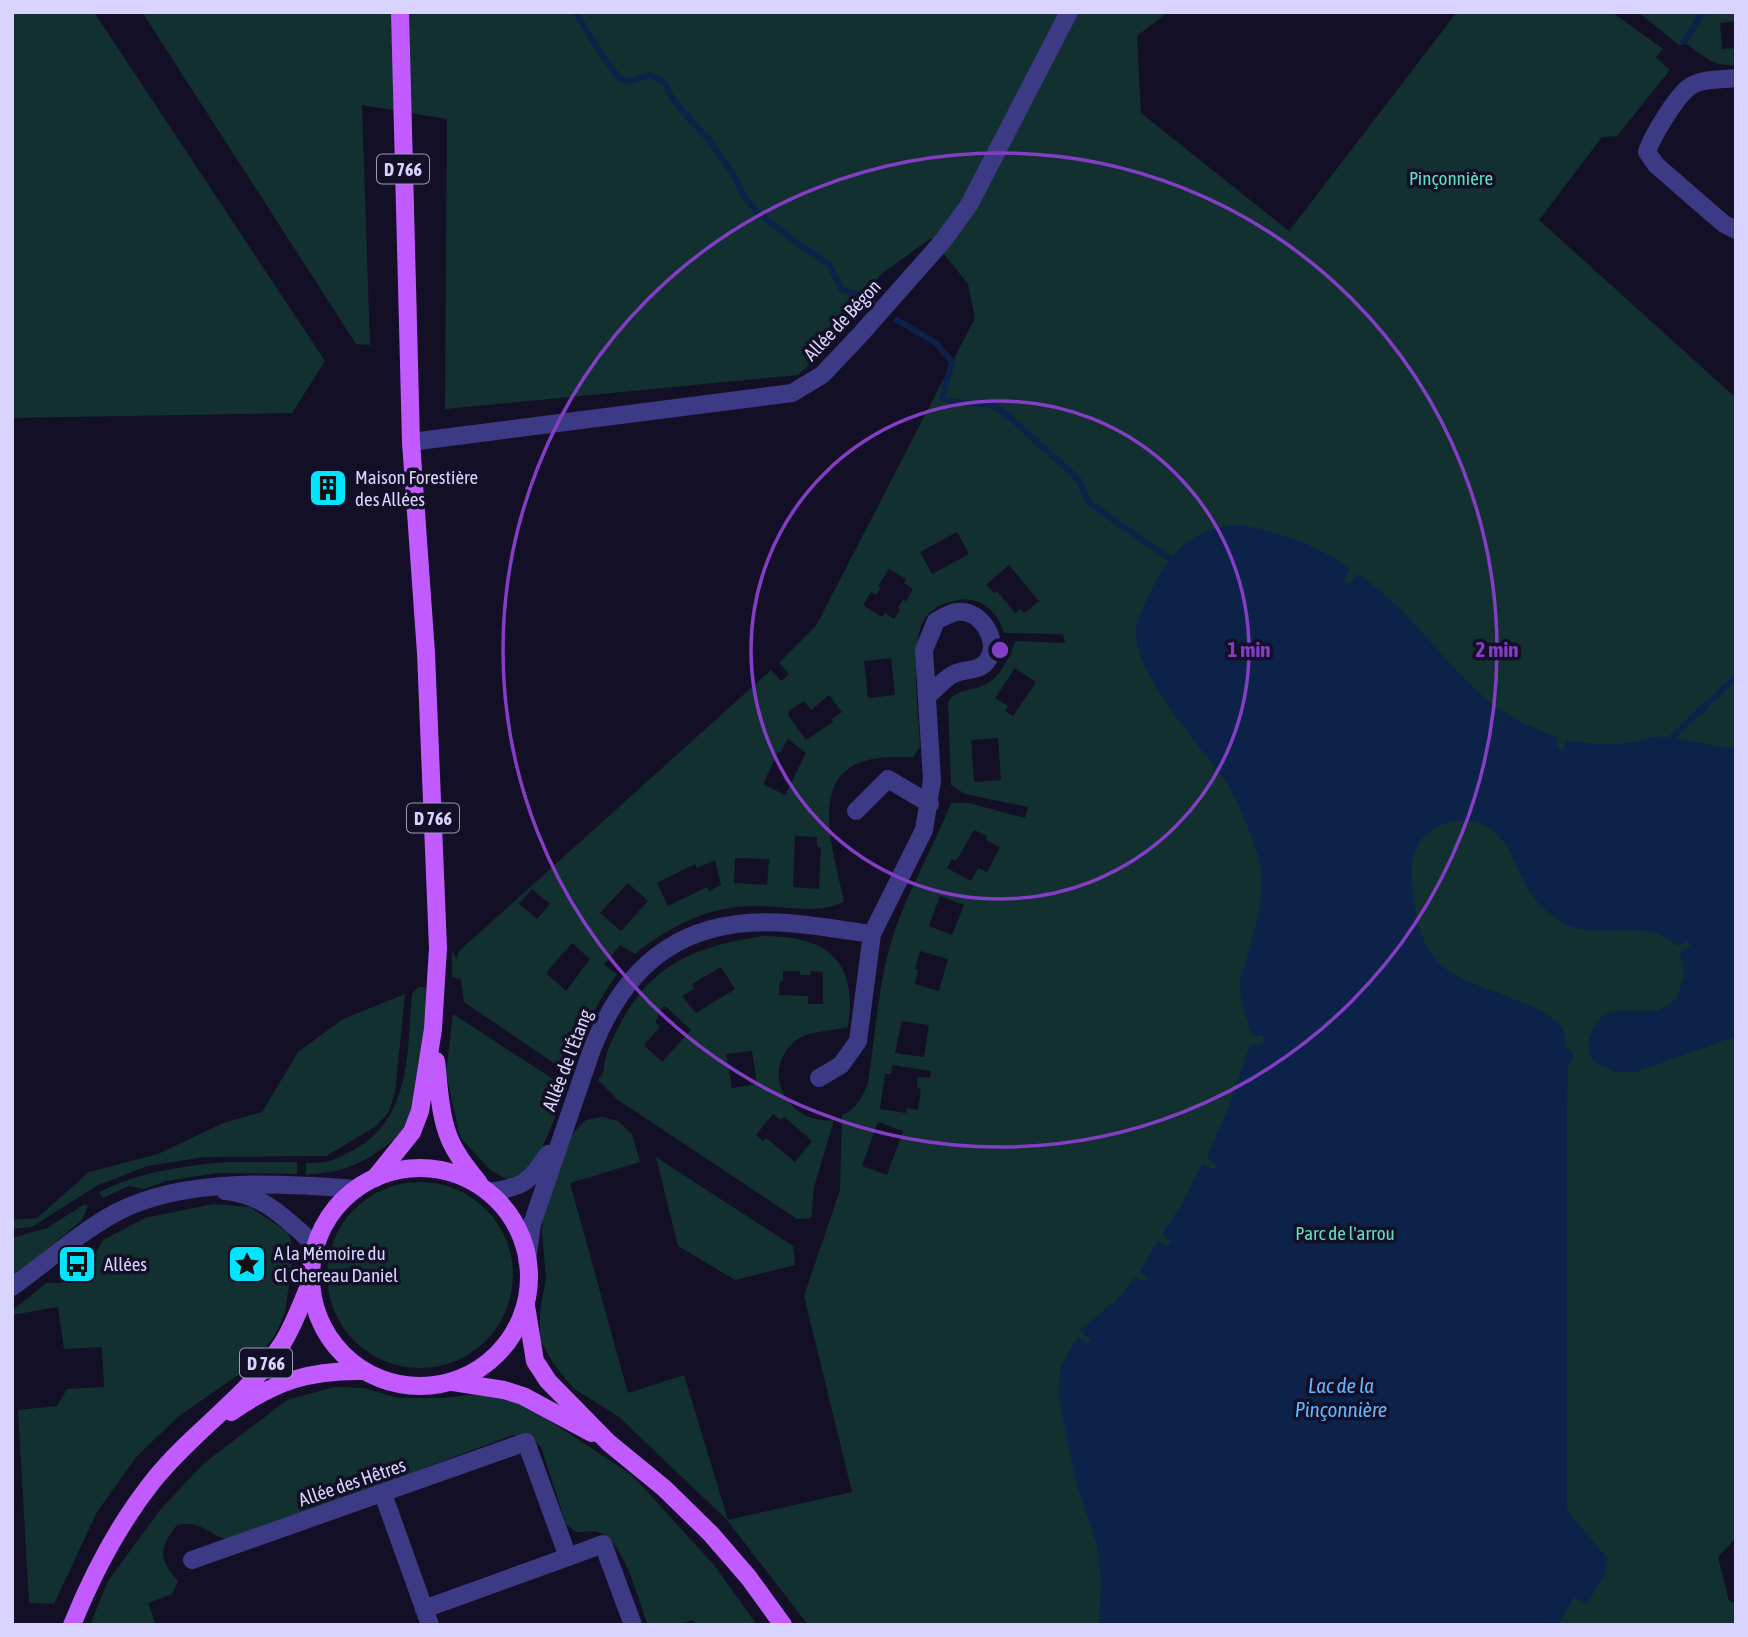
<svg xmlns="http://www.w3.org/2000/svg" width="1748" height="1637" viewBox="0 0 1748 1637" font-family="'Asap Condensed',sans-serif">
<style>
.green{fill:#12302f;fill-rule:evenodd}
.water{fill:#0c2248}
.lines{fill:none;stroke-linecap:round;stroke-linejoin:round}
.stream{stroke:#0c2248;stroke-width:6}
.minor{stroke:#3d3a85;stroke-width:18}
.major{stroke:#c25bff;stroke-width:18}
.ring{fill:none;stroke:#843dc5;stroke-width:3.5}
.labels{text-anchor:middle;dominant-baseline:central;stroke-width:7;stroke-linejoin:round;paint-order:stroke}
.shield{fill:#130f26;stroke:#9e99be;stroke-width:2}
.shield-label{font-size:18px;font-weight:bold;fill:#d9d4ff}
.park-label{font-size:19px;fill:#5fe0c0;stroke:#130f26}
.street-label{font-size:19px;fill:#d9d4ff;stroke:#130f26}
.poi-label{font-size:19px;fill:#d9d4ff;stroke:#130f26;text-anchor:start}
.water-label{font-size:21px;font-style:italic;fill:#62b6ff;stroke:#130f26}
.centre{fill:#843dc5;stroke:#130f26;stroke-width:3.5}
.ring-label{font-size:21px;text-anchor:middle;font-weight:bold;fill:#843dc5;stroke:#130f26;stroke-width:7;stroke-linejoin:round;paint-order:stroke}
</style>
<rect width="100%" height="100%" fill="#130f26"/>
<!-- green -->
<g class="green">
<polygon points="12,12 94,12 325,361 292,413 12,418"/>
<path d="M142,12H1168L1137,36L1141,113L1289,231L1457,12H1612L1663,49L1656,57L1670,70L1617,136L1602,137L1539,220L1736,398V1538L1718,1557L1729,1601L1736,1603V1625H808L727,1520L619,1417L573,1388L553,1363L540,1340V1311L546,1278L542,1232L543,1219L565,1150L572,1134L586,1120L603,1117L618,1121L632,1134L640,1162L570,1183L628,1393L684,1375L728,1520L852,1492L804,1296L840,1190L842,1115C856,1110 863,1096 868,1083C876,1032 878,979 895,930C910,886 934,846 951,803H969L1025,818L1028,807L965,794L951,785L948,702C957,688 975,691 988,683C1003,674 1008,657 1016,641L1065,643L1063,634L1004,633C999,616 989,604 972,600C964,598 958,600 950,602C938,605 927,612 922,624C910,652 919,715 920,747L913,757C894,757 876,756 859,763C807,783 837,863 844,902C818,914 792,907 764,906C714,904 674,923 635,954L620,945L604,965L617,974C596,1004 582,1036 561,1065L558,1066L464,1002L461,979L452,977V950L457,960L458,952L771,670L781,681L789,674L779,663L816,626L975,318L968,284L931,238L880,275L833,343L798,375L445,409L447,119L362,105L370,345L356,344ZM957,532L969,554L932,574L920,552ZM1009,565L1039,601L1024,613L1020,609L1015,613L997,591L994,593L986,585ZM889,569L906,579L904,583L913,589L906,601L903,600L898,608L900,610L894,619L885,613L882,617L863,605L871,592L876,595L881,588L878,586ZM891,658L895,695L868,698L864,661ZM1015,668L1036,682L1013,716L1005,711L1008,706L995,698ZM829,695L842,712L832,719L833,722L806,740L788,715L790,710L804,701L811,710ZM998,738L1001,780L974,782L971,740ZM788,739L806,753L785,795L763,784L778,752L780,753ZM974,830L987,836L986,840L1000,847L987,872L978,868L971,881L947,868L952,859L956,861ZM795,836L817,837V847L821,848L819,889L793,887ZM735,858L769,859L767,885L734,883ZM715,860L721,885L709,891L707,887L668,906L657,883L695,864L697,868ZM628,883L648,901L621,931L600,913ZM532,889L550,904L537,919L519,904ZM940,896L964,905L952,935L929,926ZM572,943L590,959L566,991L546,973ZM920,951L948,959L939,991L915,984L918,970L915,969ZM902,1021L929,1025L924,1057L895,1053ZM892,1065L931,1071L930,1078L918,1077L917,1088L921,1089L918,1110L907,1108L906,1113L880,1109L885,1074H891ZM878,1122L903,1131L887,1175L862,1166Z"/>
<path d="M1638,12H1736V21L1720,23L1722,49L1736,48V65C1714,67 1703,56 1686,44L1702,19L1680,46Z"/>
<path d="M763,936C828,936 858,961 848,1027C832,1031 807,1031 795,1041C758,1073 790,1126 834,1120L814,1187L811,1218L797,1219L618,1100L598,1080C607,1070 602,1068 606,1056C609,1046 614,1035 619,1026C651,963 697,946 763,936ZM721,967L735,989L696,1013L682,996L694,989L692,984ZM783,971H800V975H810L811,971L823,972V1004H808V996L779,995L780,981H783ZM665,1006L691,1030L662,1062L644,1045L660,1027L655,1022L658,1018V1013ZM752,1051L757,1084L732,1088L726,1054ZM773,1114L781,1120L784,1117L812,1141L795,1162L766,1138L763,1141L756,1135Z"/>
<path d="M419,987H425L427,991C425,1023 421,1102 404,1127C391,1146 365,1162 343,1169C331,1173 318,1173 306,1175V1163C331,1163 335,1160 357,1148C412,1116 407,1049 412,993Z"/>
<polygon points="405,994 395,1093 388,1113 375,1127 326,1156 204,1157 148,1166 98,1185 32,1227 12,1229 12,1220 37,1218 89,1172 158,1154 223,1123 262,1112 298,1052 343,1019"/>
<polygon points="453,1014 567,1088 536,1163 513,1183 490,1170 460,1137 446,1073"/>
<polygon points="656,1157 793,1246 795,1265 735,1280 678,1246"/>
<path d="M227,1162H297V1174L217,1173L166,1181L144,1189L129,1186L103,1198L99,1192C139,1172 183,1166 227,1162Z"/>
<circle cx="420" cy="1275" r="93"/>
<polygon points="85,1204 88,1206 82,1220 12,1278 12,1238 47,1228"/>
<polygon points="213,1204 250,1207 288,1232 294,1249 285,1313 275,1335 251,1366 179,1416 137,1456 97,1512 54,1604 29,1603 18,1410 57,1406 67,1389 104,1387 102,1347 64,1349 58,1307 12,1315 12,1311 46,1283 60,1283 96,1252 103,1240 145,1218"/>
<path d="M334,1387L364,1388L398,1398H444L485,1393L518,1400L632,1475L714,1565L757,1625H698L692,1620L679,1625H648C639,1602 624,1539 598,1532C592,1530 583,1533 576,1532L566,1524L541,1447L533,1440L513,1435L230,1541C208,1534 201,1520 177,1525C159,1548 158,1559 178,1581L172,1594L148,1603L156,1625H90L108,1581L160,1510L203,1464L287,1400Z"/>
</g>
<!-- water -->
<path class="water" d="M1242,525C1278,532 1321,546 1350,569L1344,581L1349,584L1357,574C1412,609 1445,667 1495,706C1514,721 1536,729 1558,738L1557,749L1563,751L1566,740C1588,744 1610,746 1632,742C1640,741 1647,738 1654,737C1682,735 1708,748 1736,748V1036L1635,1072H1617L1595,1063C1588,1055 1587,1047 1590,1037C1601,1000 1629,1014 1656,1010C1664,1009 1670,1004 1676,999L1684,977L1680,953L1691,945L1688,941L1677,946C1648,915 1596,943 1561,922C1545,912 1534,900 1525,884C1515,865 1508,838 1488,827C1470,817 1451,819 1433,829C1416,839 1410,861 1412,880C1415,916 1420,958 1457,976C1472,984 1490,989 1506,996C1521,1002 1536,1007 1549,1016C1556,1021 1564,1027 1565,1036C1566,1039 1565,1044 1566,1047C1568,1050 1571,1051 1574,1054L1573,1060L1568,1066L1567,1103V1510L1608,1559L1605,1574L1587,1604L1574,1597L1558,1625H1099L1101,1583L1097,1545L1076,1482L1058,1393L1061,1366L1078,1337L1087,1344L1091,1340L1080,1330C1100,1313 1120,1300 1135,1277L1145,1282L1148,1278L1140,1271L1158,1241L1167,1246L1171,1241L1162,1234L1183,1202L1201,1165L1204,1164L1213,1170L1216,1166L1207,1157L1225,1116L1250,1045L1263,1043V1036H1252C1248,1020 1239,1000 1240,984C1241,974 1246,963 1248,953C1256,925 1266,893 1260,864C1255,841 1236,796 1222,776C1197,742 1136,676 1136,632C1136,617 1157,577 1166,565C1185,538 1209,525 1242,525Z"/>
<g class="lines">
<!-- stream -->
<g class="stream">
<polyline points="575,12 604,58 619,78 631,81 648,75 657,77 666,84 672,99 709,140 734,175 742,193 756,211 800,245 829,264 841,289 870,299 875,305"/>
<polyline points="1683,42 1703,12"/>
<polyline points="897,320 936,343 952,362 942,398 955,402 993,405 1012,419 1079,480 1088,502 1176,563"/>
<polyline points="1666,743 1736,677"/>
</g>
<!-- minor -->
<g class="minor">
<path d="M1736,78C1721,80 1700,78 1688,88C1675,99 1652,136 1647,152L1656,165L1724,224L1736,230"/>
<polyline points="411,442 792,393 822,375 859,336 942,242 969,205 1069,12"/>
<polyline points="856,811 888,779 930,804"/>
<path d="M819,1078L841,1065L858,1041L872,934L924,830L932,780L924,650L936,621C942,618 950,613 957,612C980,608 1002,642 987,661C978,673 963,668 952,675C943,680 935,690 927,696"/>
<path d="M225,1191C264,1194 288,1221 315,1245"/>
<path d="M488,1192C521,1188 530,1183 548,1154"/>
<path d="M527,1261L532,1224L592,1049C628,959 687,916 787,923C815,925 843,930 872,934"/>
<path d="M12,1287C47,1262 80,1232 117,1212C185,1177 282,1183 356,1189"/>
<polyline points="383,1494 430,1625"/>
<polyline points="192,1560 526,1442 568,1557 603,1544 633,1625"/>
<polyline points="424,1609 568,1557"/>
</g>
<!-- major -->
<g class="major">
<path d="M436,1061C439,1084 439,1109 447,1132C453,1151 467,1168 479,1183"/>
<circle cx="420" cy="1277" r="109"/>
<polyline points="375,1178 412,1132 420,1111 433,1029 438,948 426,653 411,442 400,12"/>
<polyline points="526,1306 535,1361 548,1381 609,1443 664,1488 711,1534 749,1578 783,1625"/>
<polyline points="453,1382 504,1390 523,1396 592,1433"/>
<path d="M231,1412C276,1381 309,1370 364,1371"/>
<path d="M72,1625C93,1573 118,1525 153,1481C191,1433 248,1396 282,1344C294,1325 302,1302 311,1281"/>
</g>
</g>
<!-- distance rings -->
<g class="ring">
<circle cx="1000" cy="650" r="249"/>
<circle cx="1000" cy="650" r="497"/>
</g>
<!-- icons -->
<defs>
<g id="building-square" transform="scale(2.0125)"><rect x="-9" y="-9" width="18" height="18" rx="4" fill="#00e5ff" stroke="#130f26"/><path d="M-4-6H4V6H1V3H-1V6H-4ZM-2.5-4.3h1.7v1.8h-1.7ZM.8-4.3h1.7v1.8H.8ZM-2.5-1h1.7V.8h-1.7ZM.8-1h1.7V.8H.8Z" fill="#111"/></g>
<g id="bus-square" transform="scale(2.0125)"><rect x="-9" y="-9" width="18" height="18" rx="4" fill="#00e5ff" stroke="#130f26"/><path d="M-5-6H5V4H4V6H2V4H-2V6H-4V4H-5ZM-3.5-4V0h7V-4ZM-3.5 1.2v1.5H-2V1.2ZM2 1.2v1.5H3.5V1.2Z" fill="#111"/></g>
<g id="sight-square" transform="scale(2.0125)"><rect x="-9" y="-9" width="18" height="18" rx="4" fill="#00e5ff" stroke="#130f26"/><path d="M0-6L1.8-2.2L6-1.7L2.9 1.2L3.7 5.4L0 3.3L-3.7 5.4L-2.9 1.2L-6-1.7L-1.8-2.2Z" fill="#111"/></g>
</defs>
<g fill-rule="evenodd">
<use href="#building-square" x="328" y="488"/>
<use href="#bus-square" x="77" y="1264"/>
<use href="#sight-square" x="247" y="1264"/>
</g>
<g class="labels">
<!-- shield labels -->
<g class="shield">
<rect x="377" y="154.5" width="52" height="29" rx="5"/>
<rect x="407" y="803.5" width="52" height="29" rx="5"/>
<rect x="240" y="1348.5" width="52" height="29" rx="5"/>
</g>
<g class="shield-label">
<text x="403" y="169">D 766</text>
<text x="433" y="818">D 766</text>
<text x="266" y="1363">D 766</text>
</g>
<!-- park labels -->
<g class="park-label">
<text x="1451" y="178">Pinçonnière</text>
<text x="1345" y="1233">Parc de l'arrou</text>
</g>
<!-- street labels -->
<g class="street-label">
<text transform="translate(842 320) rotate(-47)">Allée de Bégon</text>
<text transform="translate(567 1060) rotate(-69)">Allée de l'Étang</text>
<text transform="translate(352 1482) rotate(-19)">Allée des Hêtres</text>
</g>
<!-- poi labels -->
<g class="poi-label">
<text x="355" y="477">Maison Forestière<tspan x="355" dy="22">des Allées</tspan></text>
<text x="274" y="1253">A la Mémoire du<tspan x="274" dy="22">Cl Chereau Daniel</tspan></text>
<text x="104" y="1264">Allées</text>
</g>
<!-- water labels -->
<g class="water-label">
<text x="1341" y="1385">Lac de la<tspan x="1341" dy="24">Pinçonnière</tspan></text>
</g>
</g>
<circle cx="1000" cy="650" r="10" class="centre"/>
<g class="ring-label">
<text x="1249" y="657">1 min</text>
<text x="1497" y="657">2 min</text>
</g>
<!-- border -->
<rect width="1748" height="1637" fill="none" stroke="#d9d4ff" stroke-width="28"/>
</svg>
